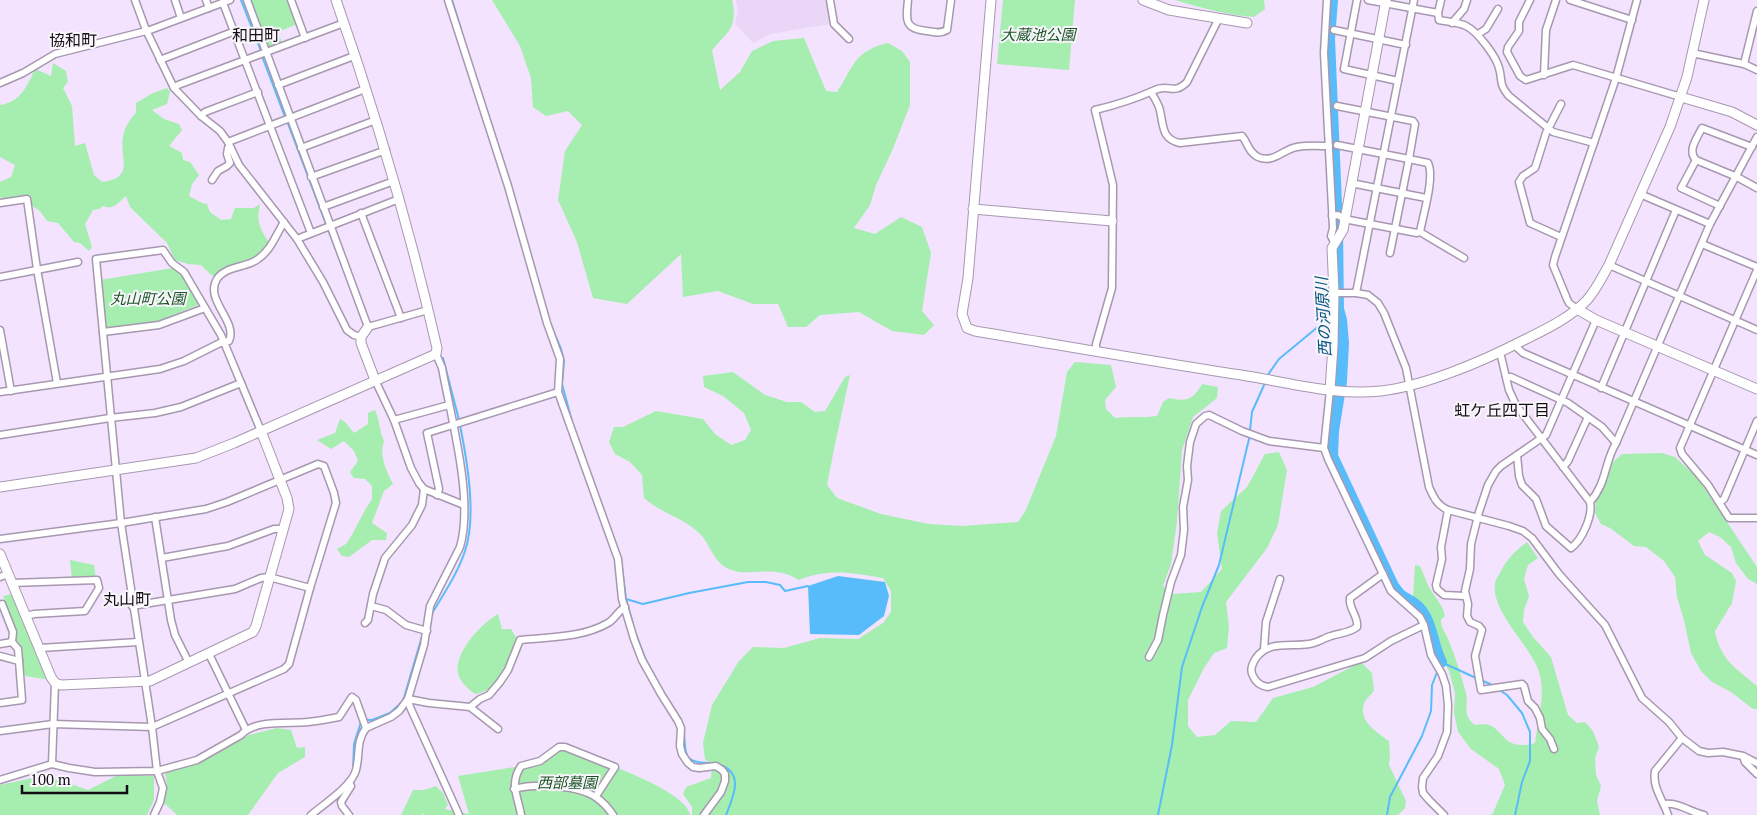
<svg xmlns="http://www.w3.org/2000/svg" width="1757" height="815" viewBox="0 0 1757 815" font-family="'PT Serif','Noto Sans JP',serif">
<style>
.built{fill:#ead6f6}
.green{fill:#a5eeaf}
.water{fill:#59bcfa}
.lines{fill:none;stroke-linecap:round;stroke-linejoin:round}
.stream{stroke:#59bcfa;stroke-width:2}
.river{stroke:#59bcfa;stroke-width:12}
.street-casing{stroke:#a798b0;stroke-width:9}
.secondary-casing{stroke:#a798b0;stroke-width:11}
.street{stroke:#fff;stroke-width:6}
.secondary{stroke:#fff;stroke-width:9}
.labels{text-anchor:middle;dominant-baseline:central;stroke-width:4;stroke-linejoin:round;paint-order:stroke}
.park-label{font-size:15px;font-style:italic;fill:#1a5427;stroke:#f9f6fb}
.neighbourhood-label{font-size:16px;fill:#130e16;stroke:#f9f6fb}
.water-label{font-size:16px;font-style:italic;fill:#03557e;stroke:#f9f6fb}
</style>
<rect width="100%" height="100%" fill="#f3e3fe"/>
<!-- built -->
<polygon class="built" points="736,0 828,0 831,20 829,24 771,34 753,43 735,23 738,11"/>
<!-- green -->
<g class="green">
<polygon points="249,0 289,0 297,24 278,32 282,43 269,49"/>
<path d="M492,0H732C738,27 729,31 712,50L720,90L740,72L752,51L773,41L804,38L826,91L837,92C854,66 854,51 888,43L902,51L910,62V105L892,151L876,185L870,205L854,228L875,234L901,217L922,227L931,253L922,311L934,325L924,335L892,331L859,312L820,315L806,327H788L778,304H753L718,291L683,297L681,254L627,304L593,298L577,242L558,200L565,151L582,125L568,111L546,116L533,107L531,78L520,46Z"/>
<polygon points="1003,0 1075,0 1069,70 997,64"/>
<path d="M1175,0H1264L1265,9L1254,17C1227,15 1201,8 1175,0Z"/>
<path d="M53,63L66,71L68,82L63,88L72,106L75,146L85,143L94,175L102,182C136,178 119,158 123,137C125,126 130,120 136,112V103L153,93L167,88L170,92L167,104L152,110L164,119L179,124L182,130L169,146L182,153L183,160L190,162L199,175L192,184L189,196L202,203L207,204L210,212L221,220L231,219L235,208H254L260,204C256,223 260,228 269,243L263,253L222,272L216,278L210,274L201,265L188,264L175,260L167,243L130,207L126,196C119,202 113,211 103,206L99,209L93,210L85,224L92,247L89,251L80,243L74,242L58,223L47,221L40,211L19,197L6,200L0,197V182L11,177L15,165L0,157V105C21,102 27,86 35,69L51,76Z"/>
<polygon points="173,268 181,274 200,302 198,305 156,322 109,329 105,325 100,280"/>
<path d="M1075,362L1111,365L1116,387L1105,400L1106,409L1115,418C1129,416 1143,418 1157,416L1163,402L1169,398C1187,402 1193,400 1202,384L1218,387L1217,398L1193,417L1182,450L1177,522L1171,564L1163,586L1172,594L1201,592L1222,569L1217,533L1221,511L1247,487L1265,454L1279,452L1287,470L1278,525L1267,548L1226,602L1229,626L1227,648L1214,653L1204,668L1188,700V726L1197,737L1215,735L1231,721L1256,722L1273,698L1313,687L1361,662L1372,673L1374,691C1371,695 1365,699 1364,704C1358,721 1377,732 1389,741L1390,754L1389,765L1406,801L1405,808L1398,815H692V807L683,794L686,787L711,778L712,765L705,759L703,743L712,705L739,661L753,647L784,648L820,638L858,639L883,623L891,612V591L883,578C852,573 828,568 799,580C785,571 771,571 754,572C750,572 744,573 739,572C715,568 714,551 702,536C686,518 662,514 644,498L642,475L630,462L615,454L609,442L614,427H623L656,411L703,419L715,434L731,445L745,440L751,430L744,413L723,396L704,387L703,376L733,372L765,395L787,402H801L815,412L825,411L845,377L850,375L835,444L827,485L837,498L881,514L929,524L961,526L1018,522L1025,512L1056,436L1067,372Z"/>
<path d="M375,410C380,420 379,431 384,441C379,456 386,470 393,484L384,491L372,523L387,533L386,540H372L349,557L342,556L337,549L346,544L353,533L365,510L372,499V486L365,479L354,478L350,472L358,461L354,451L344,441L331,449L317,440L335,433L340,419L345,422L354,433L368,424V413Z"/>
<path d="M1662,453L1675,457L1697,477L1757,567V584L1748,579L1736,563L1731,547L1720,537L1709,532L1698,541L1705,555L1732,573L1736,581L1732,603L1715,631C1720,660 1737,669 1757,686V709H1753L1731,692L1712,682L1701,671L1691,653L1684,620L1677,597L1675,577L1664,561L1646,547L1634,546L1610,528L1601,524L1595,513L1596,499L1606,481L1613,462L1622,454Z"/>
<path d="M1527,542L1538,558L1528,565L1524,579L1529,596L1524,610L1523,622L1533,637L1551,657L1568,715L1577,723L1585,722L1593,731L1599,747L1595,758L1596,775L1601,786L1597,801L1600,815H1490L1493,813L1505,785L1499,769L1471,749L1458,732L1454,713L1455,693L1449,671L1434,643L1429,621L1413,597L1415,565L1420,566C1423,572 1425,579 1428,585C1433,596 1443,604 1445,616L1441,620C1441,629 1446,633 1449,641C1456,658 1461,676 1466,693C1469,707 1461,714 1475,725C1495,722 1495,730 1508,741C1514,746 1528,746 1535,743C1538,721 1546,694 1539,672C1531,646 1491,612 1495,584C1495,581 1498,576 1500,573C1505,561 1516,550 1527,542Z"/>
<polygon points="70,560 94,565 96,579 72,579"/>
<polygon points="12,594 50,680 25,676 19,648 14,643 16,633 3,596"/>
<path d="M498,614L502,629H511L517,639C509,660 500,691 475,694C468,689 460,682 458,673C454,652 482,623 498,614Z"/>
<polygon points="277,728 291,730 297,748 305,747 305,757 278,773 248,815 177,815 164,803 167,786 165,772 197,763 249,735"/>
<path d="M559,747C585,756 686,788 690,815H424V813L422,815H401L413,790H424L436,786L443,793L448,805L445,809L469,814L458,776L521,766L540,761Z"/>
<polygon points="46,775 88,790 118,775 154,776 154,800 147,815 0,815 0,785"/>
</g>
<!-- water -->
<polygon class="water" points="838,576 885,582 889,596 884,616 859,635 810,634 808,586"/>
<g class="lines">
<!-- stream -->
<g class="stream">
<polyline points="241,0 261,51"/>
<polyline points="452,0 461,29"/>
<polyline points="262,56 285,117"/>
<polyline points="482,96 508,177"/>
<polyline points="287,121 326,224"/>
<polyline points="328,229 342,266"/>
<polyline points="549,321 561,349 564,361 562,384 574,429"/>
<polyline points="443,358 459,420"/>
<polyline points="1267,376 1279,359 1331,316"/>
<polyline points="604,511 621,559 626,599 633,624"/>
<polyline points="626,599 643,604 689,593 748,582 766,582 780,585 785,591 808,586"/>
<path d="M431,615C443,595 458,573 465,551C477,516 467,460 460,425"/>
<polyline points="636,634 645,658 656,679"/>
<polyline points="1440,666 1441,662 1476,678"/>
<polyline points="1481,680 1492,685"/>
<polyline points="1498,689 1507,695 1522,713 1530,732 1530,761 1522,782 1515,815"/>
<polyline points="365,720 372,720 390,713 403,701 423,633"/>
<path d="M684,732C686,757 683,763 713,763"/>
<path d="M717,764C745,771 734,796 726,815"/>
<polyline points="353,770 354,744 361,722"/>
<polyline points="316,815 324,808"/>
<polyline points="1158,815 1172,745 1182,667 1202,607 1219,565 1249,439 1252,412 1265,383"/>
<polyline points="1387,815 1390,797 1422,736 1431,711 1432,685 1438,670"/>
</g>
<!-- river -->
<path class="river" d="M1332,0L1329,39L1337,228L1338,309L1341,320L1343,343L1341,381L1333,431L1332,456L1393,586C1395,589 1398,592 1400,595C1407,600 1414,602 1419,608C1432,622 1432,645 1441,662"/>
<!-- street casing -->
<g class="street-casing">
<g id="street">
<polyline points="135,0 146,30 174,88 201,116 220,131 228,142 239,165 297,239 323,282 347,330 354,335 361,337"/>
<polyline points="175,0 181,18"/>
<polyline points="206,0 209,8"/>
<polyline points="247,0 368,327 428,310"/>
<polyline points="291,0 305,38"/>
<polyline points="448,0 508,186 547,323 560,359 558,392 618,559 622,599 634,639 642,660 661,694 678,721 681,728 680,746 682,754 688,763 693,767 699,768 716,766 722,770 725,774 725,781 721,792 704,815"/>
<polyline points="830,0 834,24 849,39"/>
<path d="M908,0C906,20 904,29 927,31C934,32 940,34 947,30L951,0"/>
<polyline points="1327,0 1324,53 1333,228 1331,236 1334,242"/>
<polyline points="1357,0 1344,69 1398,81"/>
<polyline points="1368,0 1438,13"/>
<path d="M1441,0L1438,13L1439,20C1448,22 1458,22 1466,26C1477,31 1496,56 1499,68C1503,81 1498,83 1509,96L1553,132L1594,143"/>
<polyline points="1530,0 1519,22 1519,31 1508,47 1507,52 1520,76 1526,80 1573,65 1681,97"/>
<polyline points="1570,0 1632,20"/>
<polyline points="223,3 311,233"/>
<polyline points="1452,23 1464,9 1467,0"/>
<polyline points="1334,30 1406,45"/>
<polyline points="1478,34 1486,29 1498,9"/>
<polyline points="1692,53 1744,64 1757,70"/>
<polyline points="160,60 235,31"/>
<polyline points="1744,64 1757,11"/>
<polyline points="1544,75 1546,30 1556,0"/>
<polyline points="0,83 23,73 55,54 150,30 230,0"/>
<polyline points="278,85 354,56"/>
<polyline points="174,88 178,85 344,23"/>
<path d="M1151,92C1154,97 1157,102 1159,107C1164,123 1160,139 1180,143L1242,136C1248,143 1248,152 1258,157C1274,164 1283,149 1297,147C1307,145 1319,146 1329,146"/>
<polyline points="201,116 205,112 258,92"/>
<polyline points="228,142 365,89"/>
<polyline points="1337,145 1409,159 1415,124 1413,121 1337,106"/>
<path d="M1752,147L1702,128C1697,138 1687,151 1696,160L1737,177L1757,188"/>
<polyline points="301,148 376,120"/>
<polyline points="1696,160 1681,188 1720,206"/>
<polyline points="311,177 386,150"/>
<polyline points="212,180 218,171 227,166 230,163 227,154 228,148 230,147"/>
<polyline points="1351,183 1426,198"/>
<polyline points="1640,194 1710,224"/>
<polyline points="0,203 27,199 37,269 57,383"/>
<polyline points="323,207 394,181"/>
<polyline points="361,213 401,318"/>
<polyline points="1332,216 1338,215 1344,219 1417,233 1420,232 1464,258"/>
<polyline points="1561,237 1530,223 1519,182 1523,176 1535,168 1546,133 1561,104"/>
<polyline points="297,239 399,199"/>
<polyline points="1702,244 1757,267"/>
<path d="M1390,253L1409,159L1428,163C1435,177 1423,215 1420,232"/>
<polyline points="1609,265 1757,330"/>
<polyline points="1757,270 1680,448 1682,454 1708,485 1729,518 1757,518"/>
<polyline points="0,277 78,262"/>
<path d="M1334,293H1356L1368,295L1378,303L1384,313L1406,368L1429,487C1434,498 1437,505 1448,510L1509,526L1523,531L1532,538L1559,574L1605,625L1642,698L1669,722L1682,738L1699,751L1708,753L1723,752L1743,756L1745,762L1757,774"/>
<polyline points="1356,293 1414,0"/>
<polyline points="1577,309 1569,303 1567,299 1553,265 1555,257 1616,78 1637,0"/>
<polyline points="0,330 11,391"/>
<polyline points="103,332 159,325 205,308"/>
<polyline points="1514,345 1523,353 1757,455"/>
<path d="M1096,352V344L1112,288L1113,185L1095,110C1116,105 1135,99 1155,90C1168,83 1173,96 1187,82L1219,18"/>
<path d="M1500,352L1509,390L1516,405L1590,502C1593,516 1582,540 1571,548L1546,526L1536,499L1522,485L1519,476L1517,455"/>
<polyline points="1506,377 1511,377 1568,403 1602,427 1616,443 1710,224 1757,137"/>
<polyline points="375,380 394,420 411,468 419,483 424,489 464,505"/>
<polyline points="1601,388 1676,210"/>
<polyline points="1330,390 1324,448 1328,459 1391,591 1420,617 1424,625 1431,655 1442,674 1446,686 1448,705 1447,732 1438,756 1423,778 1422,787 1423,793 1429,800 1444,815"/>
<path d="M0,392L160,369L184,361L220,343L229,341C238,321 204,300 217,279C225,266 246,268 258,259C271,250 276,235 284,222"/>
<polyline points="394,420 449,405"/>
<polyline points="0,435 110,418 155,413 181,407 241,383"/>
<polyline points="1563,467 1568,461 1588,417"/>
<polyline points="437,495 439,489 427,433 558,392"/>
<path d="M1590,502C1607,483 1604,463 1616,443"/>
<polyline points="1720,502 1724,499 1757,421"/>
<polyline points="1448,510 1441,547 1442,559 1436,585 1437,589 1444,595 1465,596"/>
<polyline points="155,517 171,620 175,635 189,663"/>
<polyline points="0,539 121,523 206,509 227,502 318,464 324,466 334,493 336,503 310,588 289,664 284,669 152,727 53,724 0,731"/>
<polyline points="162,558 228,546 274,529 283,529"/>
<path d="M1383,574L1350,598C1348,608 1359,617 1357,627C1349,633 1340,633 1331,636C1324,638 1317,643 1309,644C1290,647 1269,640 1256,658C1252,664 1250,671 1253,676C1256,683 1261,686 1268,687L1365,658L1391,641L1424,625"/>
<polyline points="0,577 8,574"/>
<polyline points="12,583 97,580 99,588 85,611 34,614 26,616"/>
<polyline points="2,604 13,632 12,642"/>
<polyline points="132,606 235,589 261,578 269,577 310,588"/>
<polyline points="371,606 386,610 406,625 427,631"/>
<polyline points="365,623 368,620 373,594 385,558 412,525 422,505 424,489"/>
<polyline points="0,644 12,642 18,649 19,661"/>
<polyline points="40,648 138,642"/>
<polyline points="1264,649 1266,622 1280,579"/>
<polyline points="209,654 246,730"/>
<polyline points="0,656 19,661 22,700 0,703"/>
<polyline points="1149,657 1158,640 1163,615 1171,582 1181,555 1184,530 1183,507 1188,480 1187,466 1190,442 1196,424 1205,416 1209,415 1242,431 1269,441 1324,448"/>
<polyline points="408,699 410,707 459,815"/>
<polyline points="408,699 429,703 470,707 498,729"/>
<path d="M470,707L480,699L489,695L500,682L508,670L520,640C549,637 582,638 608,623C615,619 618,611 625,607"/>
<polyline points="1554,749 1550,739 1542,729 1540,718 1535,708 1528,701 1524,686 1522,684 1481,690 1475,656 1482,630 1479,626 1470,622 1467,616 1468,604 1465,591 1470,569 1471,544 1479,512 1488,485 1496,471 1501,466 1546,435 1596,320"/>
<polyline points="1743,756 1757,763"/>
<polyline points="52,764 55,683"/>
<path d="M0,780L52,764L69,768L95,772L157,771L197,760L241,735C255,719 288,724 308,722C319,721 329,719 339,717L352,697L356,700L366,728"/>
<path d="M514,789C535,783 579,785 597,798C604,803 609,809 613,815"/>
<path d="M1664,804C1679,802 1690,812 1704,815"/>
<polyline points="154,815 160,802 163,788 157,771 152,727 121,523 96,259 163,250 172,263 184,272 221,335 261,431"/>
<path d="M311,815C324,804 352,786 356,770C360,755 356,741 366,728L391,717L399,711L408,699L424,645L430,606L460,547C474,499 451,418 442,368L436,354"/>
<polyline points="349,815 342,806 341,802 351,786 349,782"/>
<path d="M521,815C518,796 509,785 521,766L540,761L559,747H565L615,767L596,796"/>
<path d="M1668,815C1663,800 1652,787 1655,771L1682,738"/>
</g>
</g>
<!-- secondary casing -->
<g class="secondary-casing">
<g id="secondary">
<path d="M991,0L968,278L962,314L967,328L975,331C1065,346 1156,362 1247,376C1291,383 1336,396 1381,391C1424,386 1481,362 1520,342C1542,331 1569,319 1587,300C1596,290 1602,277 1609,265L1670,127L1687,77L1704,0"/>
<polyline points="1143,0 1169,10 1247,23"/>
<polyline points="1681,97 1732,112 1757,125"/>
<polyline points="973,209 1112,221"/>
<polyline points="1577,309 1596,320 1757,389"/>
<polyline points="368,327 361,337 361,343 375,380"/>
<polyline points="1330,390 1333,346 1334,293 1332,248 1343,230 1386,0"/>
<path d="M0,487L196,458L234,443L436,354L437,348C410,230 376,114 336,0"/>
<polyline points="0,554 51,677 55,683 61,685 150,681 253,632 256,626 289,509 287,498 261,431"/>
</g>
</g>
<!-- street -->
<use href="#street" class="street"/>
<!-- secondary -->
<use href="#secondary" class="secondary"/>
</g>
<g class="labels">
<!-- park labels -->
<g class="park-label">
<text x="1038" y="34">大蔵池公園</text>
<text x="148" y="298">丸山町公園</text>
<text x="567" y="782">西部墓園</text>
</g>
<!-- neighbourhood labels -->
<g class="neighbourhood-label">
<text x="256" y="35">和田町</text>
<text x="73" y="40">協和町</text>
<text x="1502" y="410">虹ケ丘四丁目</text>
<text x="127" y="599">丸山町</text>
</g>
<!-- water labels -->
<g class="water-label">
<text transform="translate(1323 317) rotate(-93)">西の河原川</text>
</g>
</g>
<!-- scale -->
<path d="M22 785v8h105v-8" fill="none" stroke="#130e16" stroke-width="2.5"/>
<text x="30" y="785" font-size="15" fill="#130e16" stroke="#f9f6fb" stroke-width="4" paint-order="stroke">100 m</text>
</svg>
